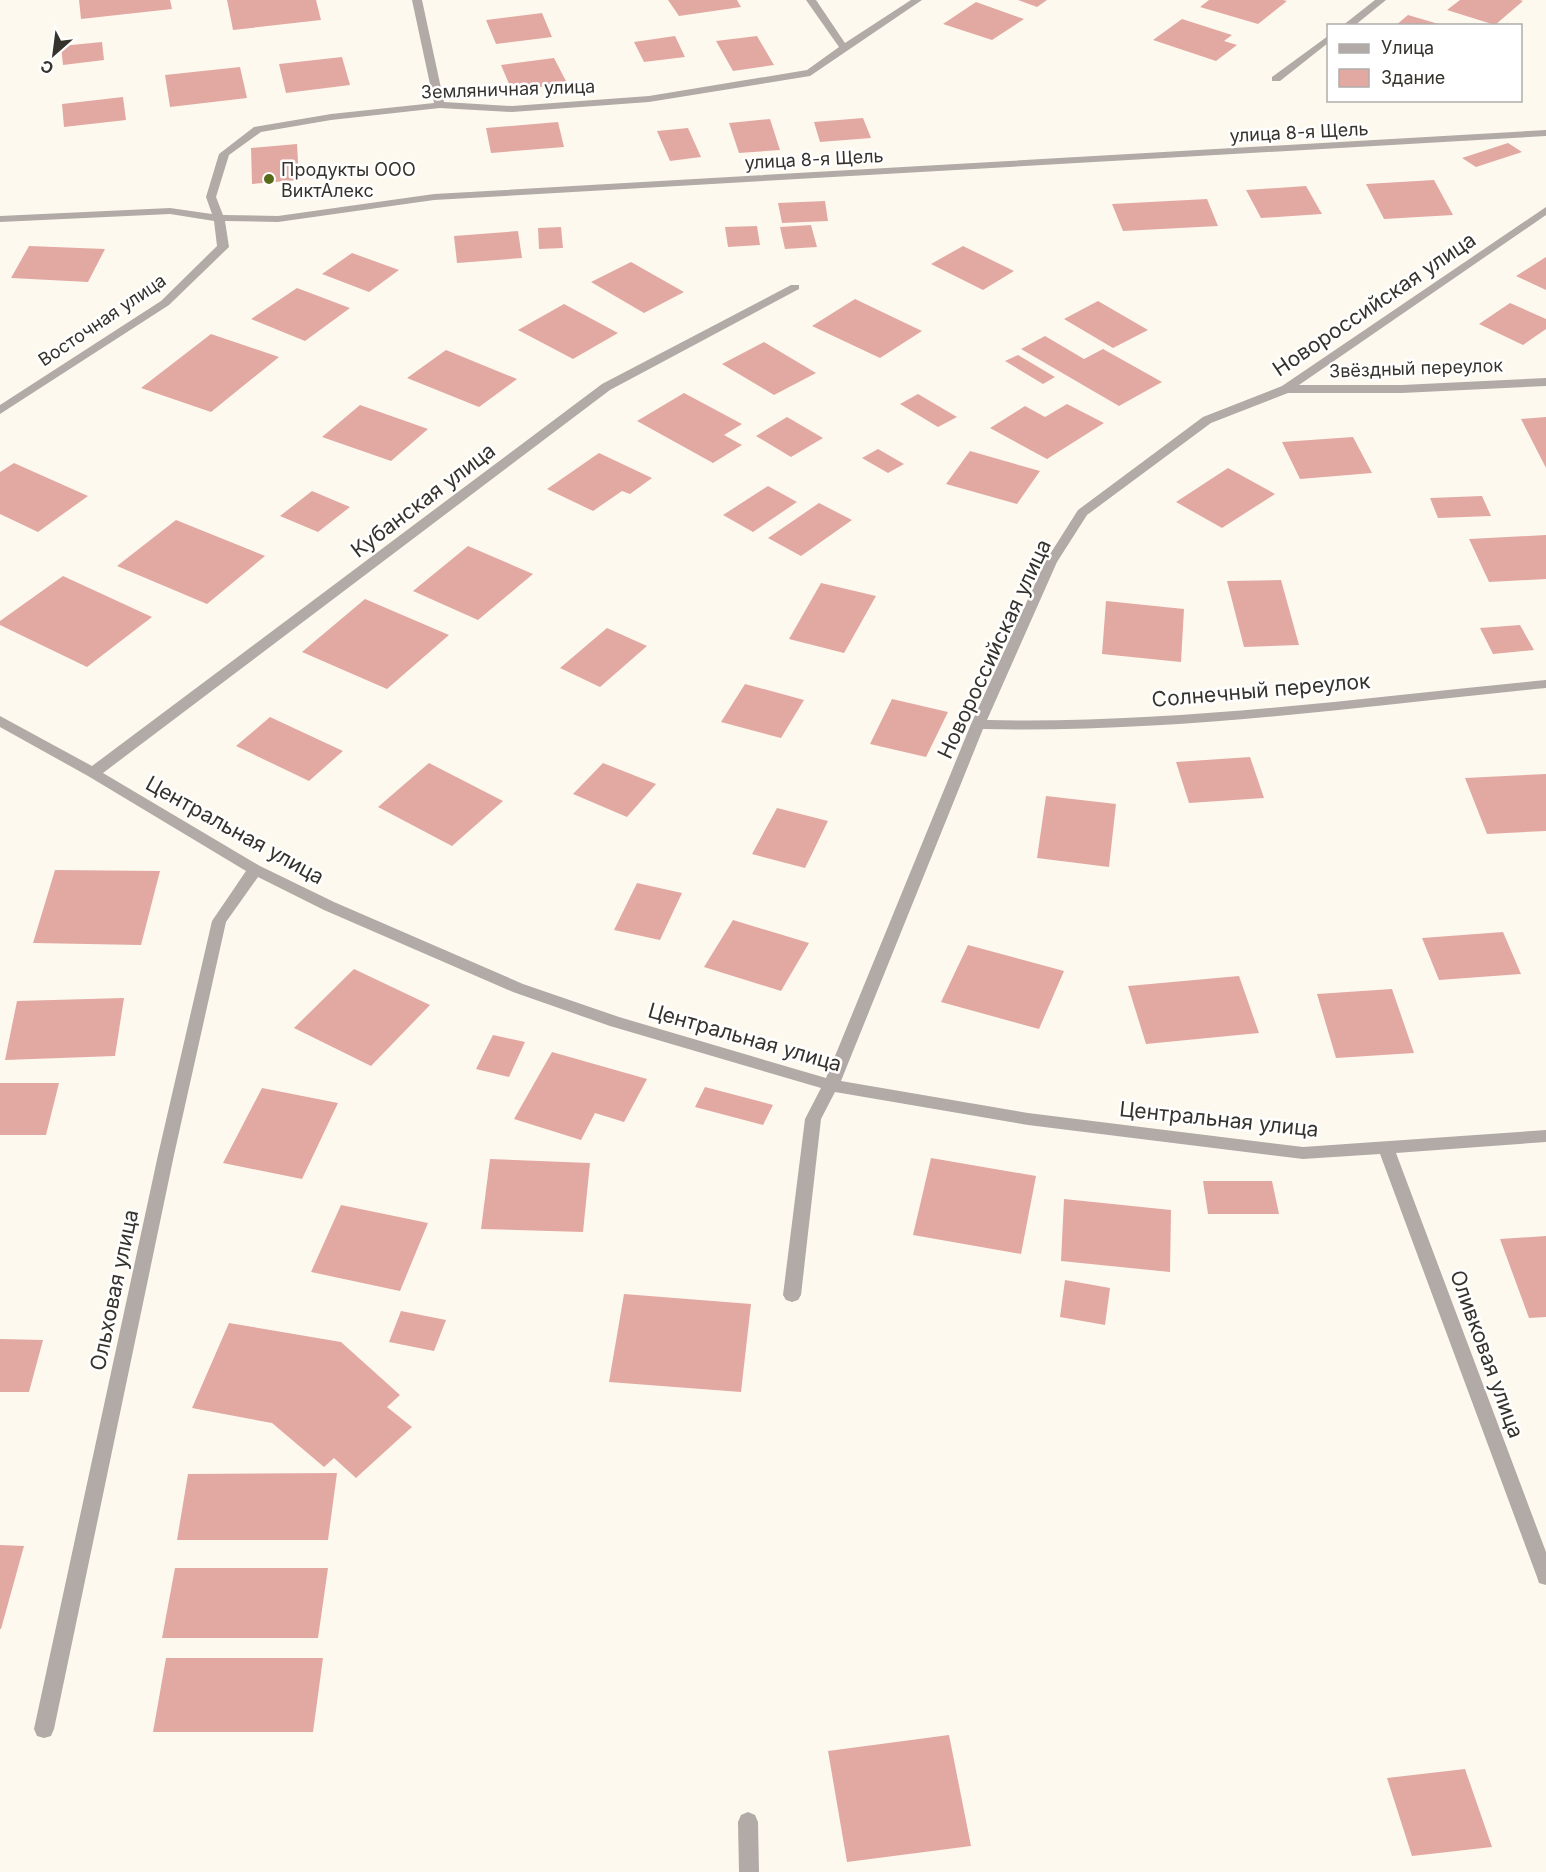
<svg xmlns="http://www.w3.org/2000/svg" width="1546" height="1872" viewBox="0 0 1546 1872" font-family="Inter,sans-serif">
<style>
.building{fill:#e2a9a2}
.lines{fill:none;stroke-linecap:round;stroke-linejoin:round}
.minor{fill:#b1aaa6;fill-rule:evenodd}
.poi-dot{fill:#566a18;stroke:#fff;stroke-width:2}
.labels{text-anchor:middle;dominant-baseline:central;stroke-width:5;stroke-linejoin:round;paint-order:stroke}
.far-street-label{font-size:18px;fill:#36332d;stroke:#fff}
.far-poi-label{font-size:18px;fill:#36332d;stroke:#fff;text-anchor:start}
.street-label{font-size:21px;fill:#36332d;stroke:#fff}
</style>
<rect width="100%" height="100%" fill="#fef9ef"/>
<!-- building -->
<g class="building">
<polygon points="79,0 170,0 172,9 81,19"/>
<polygon points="227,0 316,0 321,20 233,30"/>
<polygon points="668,0 737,0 741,7 679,16"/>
<polygon points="1018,0 1047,0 1037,7"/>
<polygon points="1209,0 1283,0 1287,1 1258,24 1200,7"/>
<polygon points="1460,0 1520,0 1523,1 1495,25 1447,10"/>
<polygon points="976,2 1024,19 992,40 943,24"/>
<polygon points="542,13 552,37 496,44 486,20"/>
<polygon points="1408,15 1442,25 1442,26 1395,26"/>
<polygon points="1182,19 1232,35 1224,41 1237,45 1216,61 1153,40"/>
<polygon points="675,36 685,57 644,62 634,42"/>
<polygon points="757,36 774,65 733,71 716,41"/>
<polygon points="102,42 104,60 63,65 61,46"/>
<polygon points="342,57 350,85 286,93 279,64"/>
<polygon points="554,58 567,83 512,91 501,65"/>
<polygon points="240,67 247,98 170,107 165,75"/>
<polygon points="123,97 126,120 64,127 62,104"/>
<polygon points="863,118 871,138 820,142 814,122"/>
<polygon points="770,119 780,150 739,153 729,123"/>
<polygon points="558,122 564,147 491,153 486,128"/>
<polygon points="688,128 701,157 670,161 657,131"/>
<polygon points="1508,143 1522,152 1476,167 1462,158"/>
<polygon points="297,144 299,180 252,184 251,148"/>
<polygon points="1434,180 1453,215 1384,219 1366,184"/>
<polygon points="1306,186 1322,214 1261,218 1246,190"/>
<polygon points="1207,199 1218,226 1123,231 1112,204"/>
<polygon points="825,201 828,221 782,223 778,203"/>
<polygon points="811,225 817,247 785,249 780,227"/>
<polygon points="757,226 760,245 728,247 725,227"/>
<polygon points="561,227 563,248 539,249 538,228"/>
<polygon points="518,231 522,258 457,263 454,236"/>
<polygon points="29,246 105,249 88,282 11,278"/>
<polygon points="963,246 1014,271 983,290 931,264"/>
<polygon points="352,253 399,270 369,292 322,274"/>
<polygon points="1546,257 1546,290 1516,276"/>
<polygon points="631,262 684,292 644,313 591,282"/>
<polygon points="297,288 350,308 305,341 251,319"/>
<polygon points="855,299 922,331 880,358 812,326"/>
<polygon points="1098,301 1148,330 1113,348 1064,319"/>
<polygon points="1510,303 1546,319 1546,329 1523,345 1479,324"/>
<polygon points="564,304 618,333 573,359 518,330"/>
<polygon points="211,334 279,357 211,412 141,388"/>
<polygon points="1045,336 1084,359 1103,349 1162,382 1119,406 1021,349"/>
<polygon points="764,342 816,373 774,395 722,364"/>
<polygon points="446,350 517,379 479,407 407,378"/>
<polygon points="1018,355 1055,377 1043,384 1005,361"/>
<polygon points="684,393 742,424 724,435 742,445 713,463 637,421"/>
<polygon points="918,394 957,417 938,427 900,404"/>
<polygon points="1067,404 1104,423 1047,459 990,428 1025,406 1045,417"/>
<polygon points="360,405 428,429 391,461 322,437"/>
<polygon points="787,417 823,438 791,457 756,436"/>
<polygon points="1546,417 1546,468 1521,419"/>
<polygon points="1353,437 1372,473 1300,479 1282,442"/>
<polygon points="878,449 904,464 888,473 862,458"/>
<polygon points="970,451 1040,471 1017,504 946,484"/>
<polygon points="599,453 652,478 630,494 622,491 593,511 547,489"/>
<polygon points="14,463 88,496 38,532 0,514 0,472"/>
<polygon points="1228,468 1275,494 1222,528 1176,502"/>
<polygon points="768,486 797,502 753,532 723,515"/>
<polygon points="312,491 350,507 318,532 280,516"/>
<polygon points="1482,496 1491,516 1438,518 1430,498"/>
<polygon points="819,503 852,520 801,556 768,538"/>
<polygon points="176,520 265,556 207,604 117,566"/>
<polygon points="1546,535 1546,579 1489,582 1469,539"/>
<polygon points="468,546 533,574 478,620 413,591"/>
<polygon points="63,576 152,617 87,667 0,625 0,621"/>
<polygon points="1281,580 1299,645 1244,647 1227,581"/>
<polygon points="821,583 876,596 844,653 789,639"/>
<polygon points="365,599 449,635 387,689 302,652"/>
<polygon points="1106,601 1184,609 1181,662 1102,654"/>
<polygon points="1520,625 1534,650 1493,654 1480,628"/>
<polygon points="607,628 647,646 600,687 560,668"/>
<polygon points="745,684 804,700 781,738 721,722"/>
<polygon points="892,699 948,712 926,757 870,744"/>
<polygon points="270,717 343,751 309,781 236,746"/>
<polygon points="1250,757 1264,798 1189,803 1176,762"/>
<polygon points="429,763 503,801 452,846 378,807"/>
<polygon points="603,763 656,784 627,817 573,794"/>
<polygon points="1546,774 1546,831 1487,834 1465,778"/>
<polygon points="1046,796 1116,804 1109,867 1037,858"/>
<polygon points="777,808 828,821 805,868 752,854"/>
<polygon points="55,870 160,871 141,945 33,943"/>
<polygon points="637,883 682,893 660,940 614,930"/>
<polygon points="733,920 809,943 781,991 704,967"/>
<polygon points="1503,932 1521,974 1439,980 1422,938"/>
<polygon points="968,945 1064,971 1039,1029 941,1002"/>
<polygon points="354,969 430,1005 371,1066 294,1028"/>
<polygon points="1239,976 1259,1033 1146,1044 1128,986"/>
<polygon points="1392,989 1414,1053 1336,1058 1317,994"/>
<polygon points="124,998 115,1056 5,1060 17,1001"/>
<polygon points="493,1035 525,1042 509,1077 476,1069"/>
<polygon points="552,1052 647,1079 624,1122 595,1113 581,1140 514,1119"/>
<polygon points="0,1083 59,1083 46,1135 0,1135"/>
<polygon points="705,1087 773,1105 763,1125 695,1107"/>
<polygon points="262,1088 338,1103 302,1179 223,1163"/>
<polygon points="931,1158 1036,1176 1021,1254 913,1235"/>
<polygon points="490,1159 590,1163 583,1232 481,1229"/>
<polygon points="1203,1181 1272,1181 1279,1214 1208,1214"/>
<polygon points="1064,1199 1171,1210 1170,1272 1061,1261"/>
<polygon points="341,1205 428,1223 400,1291 311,1272"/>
<polygon points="1546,1236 1546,1317 1529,1318 1500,1239"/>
<polygon points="1065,1280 1110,1288 1105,1325 1060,1317"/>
<polygon points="624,1294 751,1304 741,1392 609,1382"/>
<polygon points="401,1311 446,1320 434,1351 389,1342"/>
<polygon points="229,1323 341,1342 400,1395 387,1407 412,1427 356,1478 334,1458 324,1467 272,1423 192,1408"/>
<polygon points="0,1339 43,1340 29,1392 0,1392"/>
<polygon points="337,1473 328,1540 177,1540 188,1474"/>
<polygon points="0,1545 24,1546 1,1629 0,1629"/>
<polygon points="175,1568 328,1568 318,1638 162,1638"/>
<polygon points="166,1658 323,1658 313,1732 153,1732"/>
<polygon points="949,1735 971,1846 847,1862 828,1751"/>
<polygon points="1465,1769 1492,1847 1412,1856 1387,1778"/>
</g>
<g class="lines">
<!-- minor -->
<g class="minor">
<polygon points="412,0 422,0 444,102 512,106 649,96 807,70 839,47 806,0 816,0 845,43 911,0 922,0 810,76 649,102 512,112 440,108 331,120 261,132 229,155 216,197 223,215 278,216 434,194 1546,130 1546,136 434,200 278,222 225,221 229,247 169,305 0,414 0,405 161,301 217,246 214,221 170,214 0,222 0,216 170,208 212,214 206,197 219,154 254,127 331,114 434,103"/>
<polygon points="1375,0 1386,0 1354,26 1342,26"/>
<polygon points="1328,36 1328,43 1280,81 1272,81 1272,77"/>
<path d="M1546,207V215L1299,385H1402L1546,378V386L1402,393H1288L1211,423L1087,515L1057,562L987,720C1175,724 1359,698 1546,680V688C1357,707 1174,733 983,729L841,1081L1028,1113L1303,1147L1546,1130V1142L1396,1153L1546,1552V1585L1539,1583L1537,1577L1380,1154L1303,1159L1028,1125L835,1092L821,1119L801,1295L798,1300L792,1302L786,1300L783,1295L805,1119L821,1088L610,1026L513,992L324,910L258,877L226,922L174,1155L54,1729L51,1736L44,1738L37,1736L34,1729L158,1155L212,921L246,871L88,776L0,727V716L92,766L602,384L791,285H799V289L610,390L103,773L260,866L334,902L523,984L619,1017L826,1078L971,724L1045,562L1078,510L1203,417L1282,386Z"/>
<polygon points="748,1812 755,1815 758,1822 759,1872 739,1872 738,1822 741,1815"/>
</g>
</g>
<!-- markers -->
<circle class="poi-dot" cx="269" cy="179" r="6"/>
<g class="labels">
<!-- far-street labels -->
<g class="far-street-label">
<text transform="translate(508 89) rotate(-2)">Земляничная улица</text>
<text transform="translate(1299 132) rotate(-3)">улица 8-я Щель</text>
<text transform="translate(814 159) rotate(-3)">улица 8-я Щель</text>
<text transform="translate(102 320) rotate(-34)">Восточная улица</text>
<text transform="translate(1416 368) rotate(-2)">Звёздный переулок</text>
</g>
<!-- far-poi labels -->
<g class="far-poi-label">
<text x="281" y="169">Продукты ООО<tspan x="281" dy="21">ВиктАлекс</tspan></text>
</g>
<!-- street labels -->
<g class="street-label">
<text transform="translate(1374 304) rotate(-34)">Новороссийская улица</text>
<text transform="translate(423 500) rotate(-37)">Кубанская улица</text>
<text transform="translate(994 649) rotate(-65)">Новороссийская улица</text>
<text transform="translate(1261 690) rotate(-5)">Солнечный переулок</text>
<text transform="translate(235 830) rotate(29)">Центральная улица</text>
<text transform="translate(745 1037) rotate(16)">Центральная улица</text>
<text transform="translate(1219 1119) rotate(6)">Центральная улица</text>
<text transform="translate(114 1290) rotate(-78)">Ольховая улица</text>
<text transform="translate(1487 1354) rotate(70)">Оливковая улица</text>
</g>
</g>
<!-- legend -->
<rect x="1327" y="24" width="195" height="78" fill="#ffffff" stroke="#afadab" stroke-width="1.5"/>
<rect x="1339" y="44" width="30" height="9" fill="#b1aaa6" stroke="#afadab" stroke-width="1.5"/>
<text x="1381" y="54" font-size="18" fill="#36332d">Улица</text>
<rect x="1339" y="69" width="30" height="18" fill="#e2a9a2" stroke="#afadab" stroke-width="1.5"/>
<text x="1381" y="84" font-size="18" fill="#36332d">Здание</text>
<!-- north arrow -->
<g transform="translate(54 54) rotate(208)" stroke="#ffffff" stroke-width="4.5" paint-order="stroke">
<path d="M0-4.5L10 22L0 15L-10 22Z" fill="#36332d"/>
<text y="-9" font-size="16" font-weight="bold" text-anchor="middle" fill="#36332d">С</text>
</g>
</svg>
